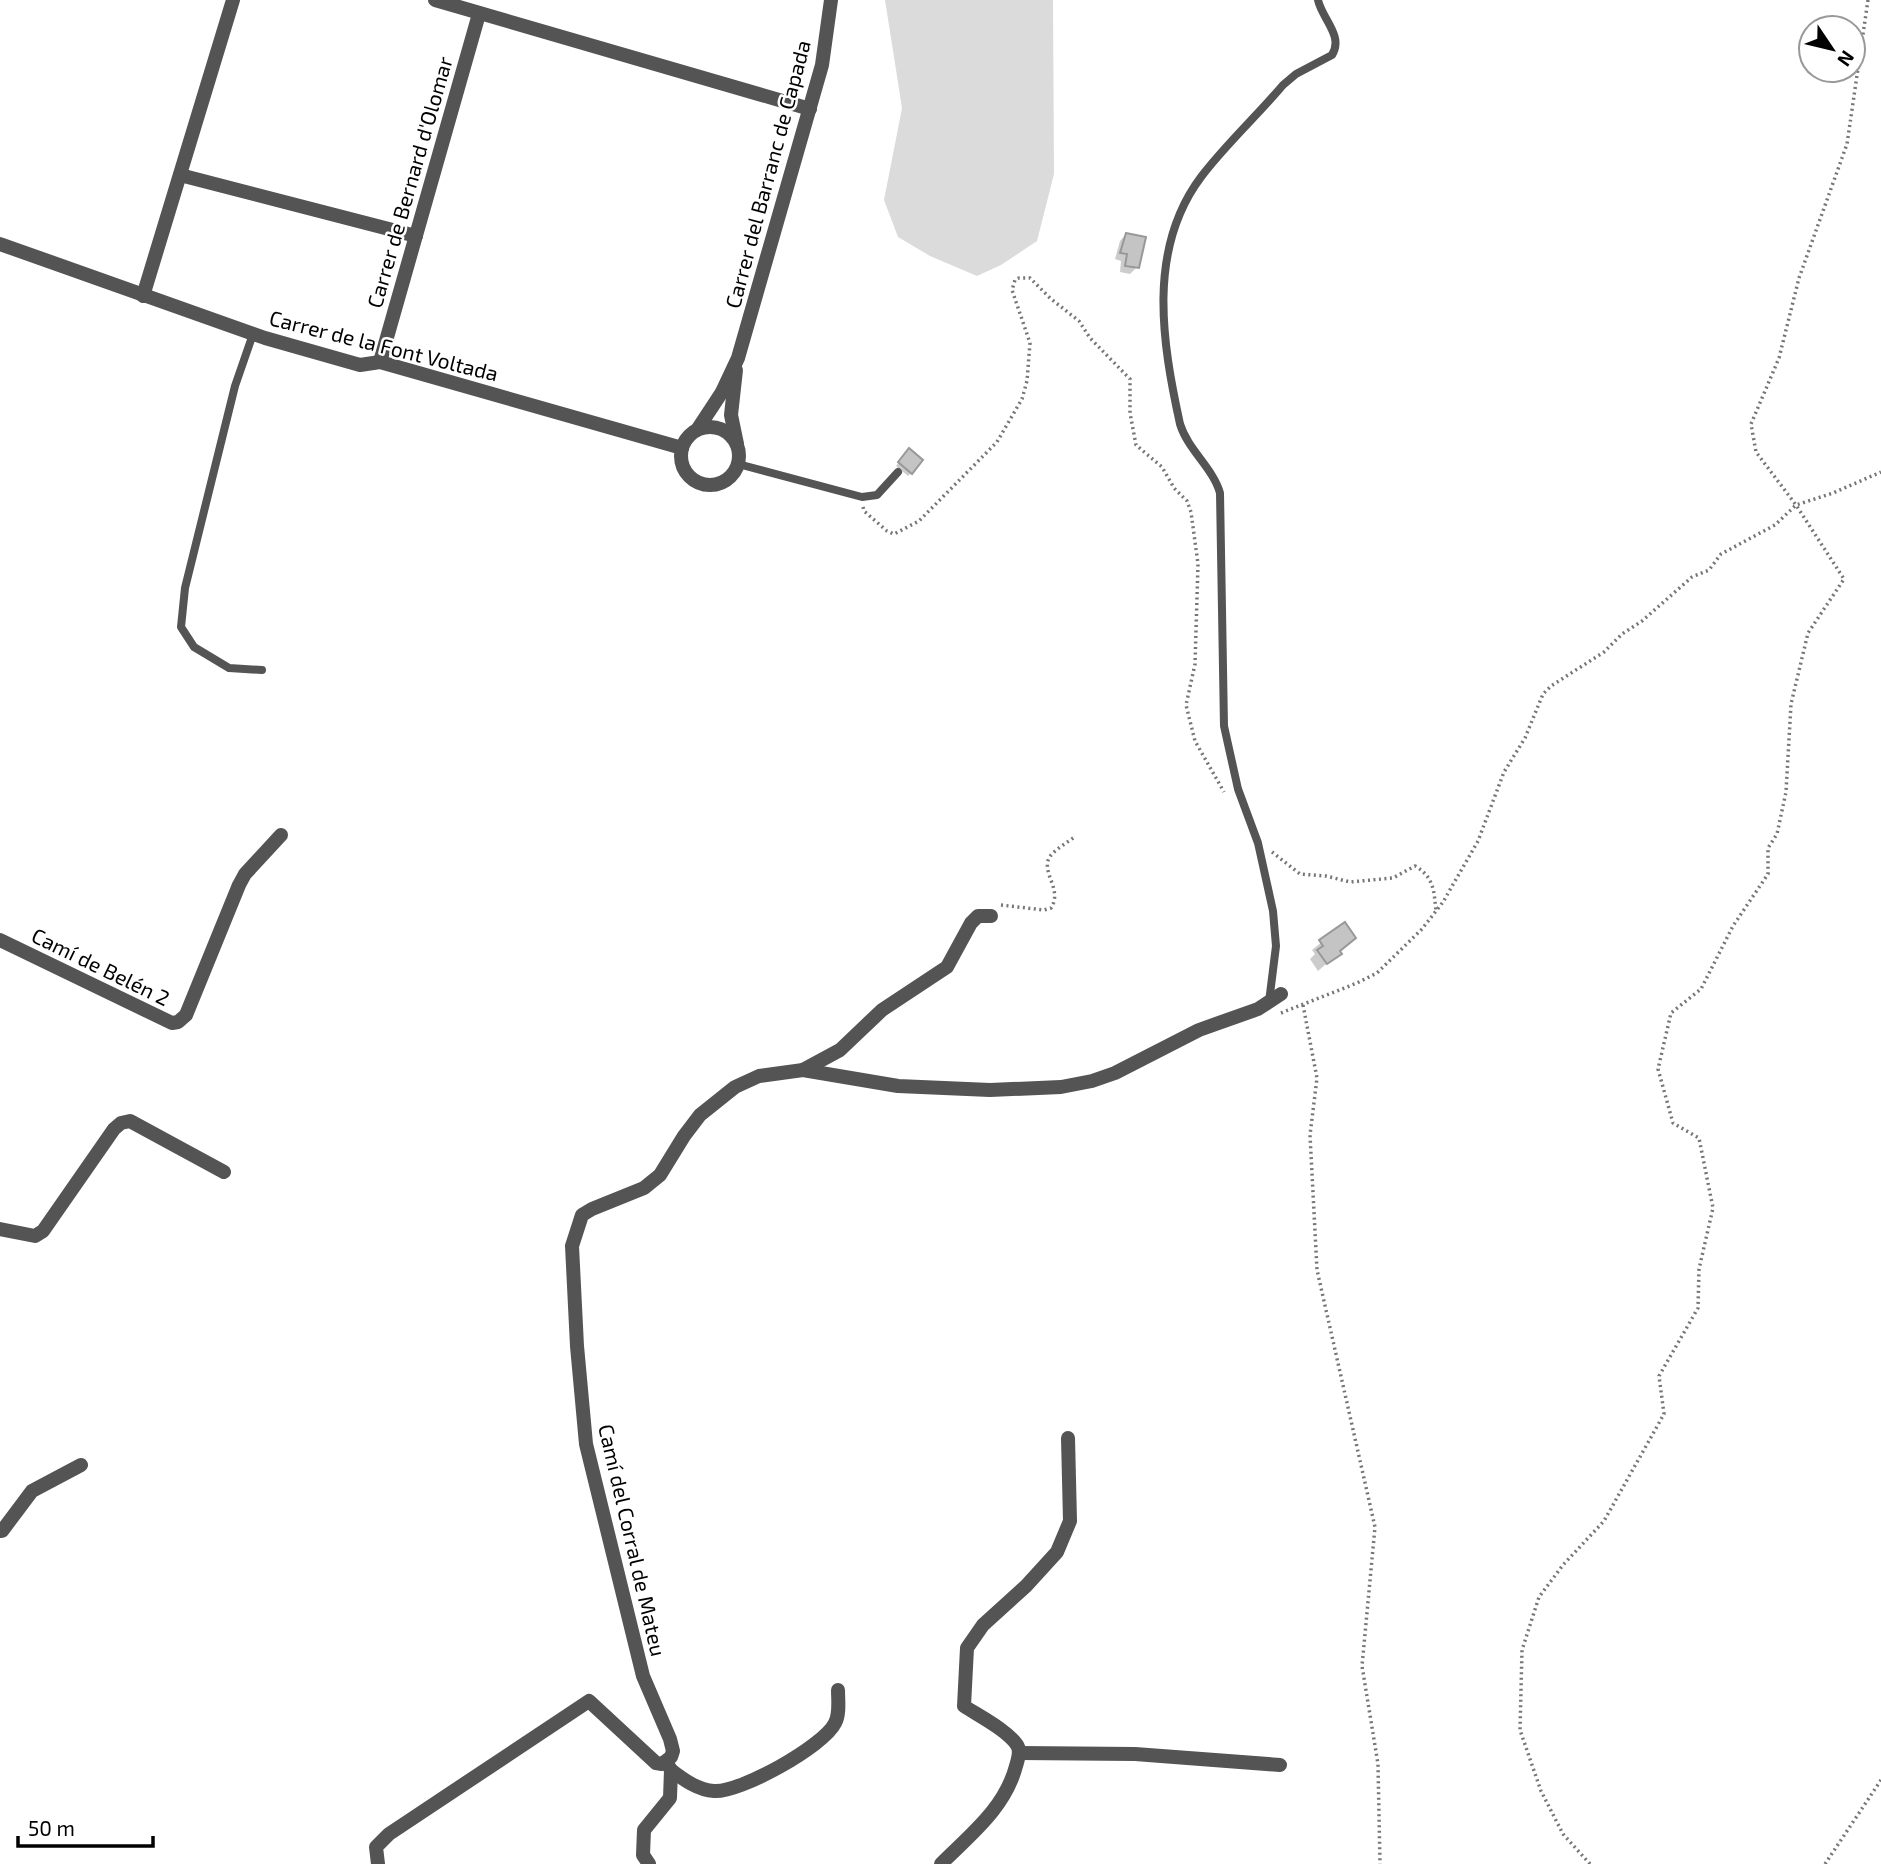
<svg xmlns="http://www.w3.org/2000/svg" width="1881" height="1864" viewBox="0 0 1881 1864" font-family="'Exo 2',sans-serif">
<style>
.green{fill:#dbdbdb}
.shadow{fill:#0003}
.building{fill:#c4c4c4;stroke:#989898;stroke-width:2}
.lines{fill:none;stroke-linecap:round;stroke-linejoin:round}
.path{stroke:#767676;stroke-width:3.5;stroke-dasharray:2 3.5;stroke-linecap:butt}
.service{stroke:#545454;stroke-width:8}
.minor{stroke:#545454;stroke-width:14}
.labels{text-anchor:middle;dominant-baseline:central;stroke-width:5;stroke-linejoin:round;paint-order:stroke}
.street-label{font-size:21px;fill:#000;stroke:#fff}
</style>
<rect width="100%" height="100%" fill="#fff"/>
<!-- green -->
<polygon class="green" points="885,0 1053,0 1054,174 1037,241 1001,265 977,276 930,256 898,237 884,200 902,108"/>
<!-- shadow -->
<g class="shadow">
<polygon points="1126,234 1137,267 1130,274 1120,272 1121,261 1115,259 1120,241"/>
<polygon points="909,450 911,473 908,476 896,466"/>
<polygon points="1344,924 1339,953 1318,971 1310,959 1315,954 1312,950"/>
</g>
<!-- building -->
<g class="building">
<polygon points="1126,233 1146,237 1139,268 1125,266 1127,254 1120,253"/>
<polygon points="909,448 923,460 912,474 898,462"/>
<polygon points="1345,922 1356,938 1340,951 1342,954 1327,964 1317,950 1323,946 1319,940"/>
</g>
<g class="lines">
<!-- path -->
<g class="path">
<polyline points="863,507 864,511 887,531 894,534 919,521 997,442 1022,399 1027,381 1030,343 1012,290 1015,280 1019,278 1030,278 1050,298 1079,321 1090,338 1130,379 1130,413 1136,445 1162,467 1174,488 1187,501 1191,512 1198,564 1195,664 1186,705 1195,741 1224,792"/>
<path d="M1272,852L1300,874L1326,876L1350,882L1393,878L1415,866C1434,877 1434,891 1436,911"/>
<path d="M1001,905L1044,910L1051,908C1064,888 1037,870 1052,854C1059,847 1068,842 1076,836"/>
<polyline points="1303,1005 1317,1078 1310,1135 1317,1270 1375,1527 1362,1666 1378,1764 1380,1864"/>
<polyline points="1281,1013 1357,983 1377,973 1422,929 1443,902 1478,841 1504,772 1525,738 1543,694 1551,686 1604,652 1622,634 1642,621 1692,577 1709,570 1721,554 1775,525 1796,505 1833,493 1881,472"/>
<polyline points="1590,1864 1563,1834 1541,1791 1520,1730 1522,1650 1539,1597 1563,1565 1604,1521 1664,1414 1659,1376 1698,1308 1699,1269 1713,1208 1699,1138 1673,1123 1658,1069 1671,1013 1701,989 1733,926 1768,874 1768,848 1777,834 1786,792 1791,704 1808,633 1844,579 1796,505 1756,452 1751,424 1779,358 1799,278 1847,144 1868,0"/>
<polyline points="1825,1864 1881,1780"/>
</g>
<!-- service -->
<g class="service">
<polyline points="253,334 235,386 185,588 181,627 194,647 229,668 262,670"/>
<polyline points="738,464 862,497 877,495 898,472"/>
<path d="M1269,1002L1276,946L1273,911L1258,843L1238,789L1224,726L1220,493C1213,468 1188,450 1180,424C1162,342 1147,249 1201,177C1226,144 1257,116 1283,85L1296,74L1332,55C1344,36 1322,19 1318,0"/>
</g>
<!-- minor -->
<g class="minor">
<polyline points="435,0 810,109"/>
<polyline points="180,175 416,236"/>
<polyline points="0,244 265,338 360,365 380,362 682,448"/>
<polyline points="143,296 233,0"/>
<polyline points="380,362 479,14"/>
<polyline points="736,370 731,415 737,444"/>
<circle cx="710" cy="456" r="29"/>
<polyline points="697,430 722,392 738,358 822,65 831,0"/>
<polyline points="0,940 172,1023 178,1022 186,1015 239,885 245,874 281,835"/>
<polyline points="803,1070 840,1050 882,1010 947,967 971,923 978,916 991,916"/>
<polyline points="0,1229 35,1236 43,1231 114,1129 121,1123 130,1121 224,1172"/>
<polyline points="0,1531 2,1531 32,1491 81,1465"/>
<polyline points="1019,1753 1135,1754 1280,1765"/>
<path d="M671,1770C684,1780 698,1790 714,1791C740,1793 824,1746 835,1723C840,1714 838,1700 838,1690"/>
<polyline points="378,1864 376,1847 389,1834 589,1701 656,1763 662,1764 671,1757 673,1751 670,1739 643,1676 586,1444 577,1346 572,1246 582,1215 592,1209 644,1188 660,1175 684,1136 700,1115 735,1087 759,1076 803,1070 898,1086 990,1090 1061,1087 1092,1081 1115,1073 1199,1030 1258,1009 1281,994"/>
<polyline points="649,1864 643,1855 644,1830 670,1798 671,1770 668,1765"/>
<path d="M941,1864C971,1834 1005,1808 1016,1766C1018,1759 1021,1751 1017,1745C1007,1730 979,1716 964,1706L967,1648L983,1625L1026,1586L1057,1552L1070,1521L1068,1438"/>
</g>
</g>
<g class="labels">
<!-- street labels -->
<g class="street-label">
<text transform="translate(767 174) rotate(-75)">Carrer del Barranc de Capada</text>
<text transform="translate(409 182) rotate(-74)">Carrer de Bernard d'Olomar</text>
<text transform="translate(384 345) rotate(14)">Carrer de la Font Voltada</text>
<text transform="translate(101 966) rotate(26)">Camí de Belén 2</text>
<text transform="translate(633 1540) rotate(77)">Camí del Corral de Mateu</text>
</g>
</g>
<!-- north arrow -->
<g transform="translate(1832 49) rotate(125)"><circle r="33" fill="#ffffff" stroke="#999999" stroke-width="2"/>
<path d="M0-5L12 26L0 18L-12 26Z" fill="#000000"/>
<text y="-10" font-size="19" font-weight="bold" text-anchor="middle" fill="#000000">N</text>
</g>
<!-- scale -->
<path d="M18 1836v10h135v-10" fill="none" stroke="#000000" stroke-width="3.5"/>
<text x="28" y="1836" font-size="21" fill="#000000" stroke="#ffffff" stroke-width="5" paint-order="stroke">50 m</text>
</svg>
